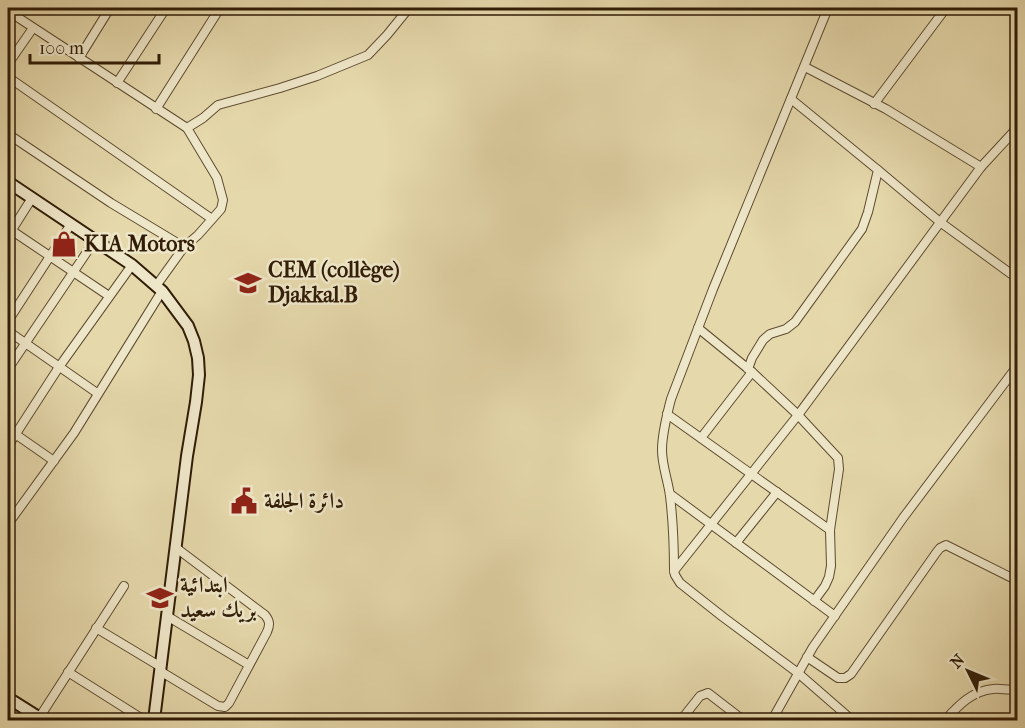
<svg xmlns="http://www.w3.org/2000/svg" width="1025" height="728" viewBox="0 0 1025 728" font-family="'IM FELL French Canon',Amiri,serif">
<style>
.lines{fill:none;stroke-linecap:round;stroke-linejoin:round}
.street-casing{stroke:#5e4c30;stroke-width:10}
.secondary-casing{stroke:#311d07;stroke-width:14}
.street{stroke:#eee6c8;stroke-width:8}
.secondary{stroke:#eee6c8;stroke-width:10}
.labels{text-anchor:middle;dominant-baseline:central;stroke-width:5;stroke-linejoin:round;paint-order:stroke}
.poi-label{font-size:22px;font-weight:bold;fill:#311d07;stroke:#eee6c8;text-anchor:start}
</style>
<rect width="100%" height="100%" fill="#e5d8ab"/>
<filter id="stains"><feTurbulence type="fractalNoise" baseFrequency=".00333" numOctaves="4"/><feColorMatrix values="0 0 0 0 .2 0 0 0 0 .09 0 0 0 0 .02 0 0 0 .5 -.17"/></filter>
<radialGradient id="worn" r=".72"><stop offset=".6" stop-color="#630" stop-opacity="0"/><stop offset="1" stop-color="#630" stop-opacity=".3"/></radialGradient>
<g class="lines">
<!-- street casing -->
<g class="street-casing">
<g id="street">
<path d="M828,8L713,289L671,399C667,415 662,433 662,450C662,466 668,480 670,496C673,521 674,546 674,571L675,575L680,583L723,617L798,673L852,720"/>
<polyline points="8,11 187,128 217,178 223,200 221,209 198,235 184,247 156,286"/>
<polyline points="79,58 110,8"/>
<polyline points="8,64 33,28"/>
<polyline points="805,67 886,109 981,167 1018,127"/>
<polyline points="8,77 212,219"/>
<polyline points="117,83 166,8"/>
<polyline points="874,104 946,8"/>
<polyline points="156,109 220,8"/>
<polyline points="187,128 203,118 218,105 280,88 317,76 368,55 387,35 409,8"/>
<polyline points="8,134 111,203 184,247"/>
<polyline points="878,170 940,222 1018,279"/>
<polyline points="8,228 109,296"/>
<polyline points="8,236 32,198"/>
<polyline points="8,321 71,224"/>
<polyline points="698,328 752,372 798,415 838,458 839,469 830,530 831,566 829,577 825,586 814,601"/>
<polyline points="8,331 97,393"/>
<polyline points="8,369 95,240"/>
<polyline points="748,369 752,358 763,340 770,334 786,329 795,322 862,229 868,212 878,170 791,99"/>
<polyline points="667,414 830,530"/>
<polyline points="8,429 54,461"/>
<polyline points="701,438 752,372"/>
<polyline points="8,446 59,367 132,265"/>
<polyline points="670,494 835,616"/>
<polyline points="8,524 74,433 162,291"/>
<polyline points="736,543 777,492"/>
<polyline points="674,571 798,415 981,167"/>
<polyline points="167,616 249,665"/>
<polyline points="96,628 161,667"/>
<polyline points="807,657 838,678 845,678 851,674 936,553 940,548 946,545 1018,581"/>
<path d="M160,671L218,706L225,707L229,703L267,632C270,625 270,621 265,615L175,547"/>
<polyline points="68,672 144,720"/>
<polyline points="39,718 124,586"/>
<polyline points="681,720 700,696 708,693 743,720"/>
<polyline points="772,720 813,647 903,518 1018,365"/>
<path d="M945,720C959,705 972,691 993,689C1001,688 1009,691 1018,689"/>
</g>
</g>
<!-- secondary casing -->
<g class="secondary-casing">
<g id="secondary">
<polyline points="8,182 132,265 162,291 188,326 194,341 198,358 199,375 196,402 187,456 154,720"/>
<polyline points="8,698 43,720"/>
</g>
</g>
<!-- street -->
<use href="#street" class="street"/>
<!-- secondary -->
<use href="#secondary" class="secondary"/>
</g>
<!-- icons -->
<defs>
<g id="shop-bare" transform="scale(2.07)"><path d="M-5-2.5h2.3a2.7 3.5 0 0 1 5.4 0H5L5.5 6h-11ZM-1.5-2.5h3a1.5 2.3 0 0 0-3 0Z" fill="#8f2418" stroke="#eee6c8" stroke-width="2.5" paint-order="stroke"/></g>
<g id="school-bare" transform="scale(2.07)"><path d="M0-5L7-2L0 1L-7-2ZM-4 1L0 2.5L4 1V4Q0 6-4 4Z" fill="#8f2418" stroke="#eee6c8" stroke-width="2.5" paint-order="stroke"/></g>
<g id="civic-bare" transform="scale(2.07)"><path d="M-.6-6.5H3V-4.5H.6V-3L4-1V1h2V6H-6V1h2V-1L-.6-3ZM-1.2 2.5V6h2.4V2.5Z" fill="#8f2418" stroke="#eee6c8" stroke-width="2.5" paint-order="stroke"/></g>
</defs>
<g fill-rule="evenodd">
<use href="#shop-bare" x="64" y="244"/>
<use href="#school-bare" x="248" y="283"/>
<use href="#civic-bare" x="244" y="501"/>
<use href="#school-bare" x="160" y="598"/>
</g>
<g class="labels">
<!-- poi labels -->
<g class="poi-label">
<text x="84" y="244">KIA Motors</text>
<text x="268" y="270">CEM (collège)<tspan x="268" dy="25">Djakkal.B</tspan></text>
<text x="264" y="501">دائرة الجلفة</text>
<text x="180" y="585">ابتدائية<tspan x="180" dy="25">بريك سعيد</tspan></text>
</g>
</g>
<!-- margin -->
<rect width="1025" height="728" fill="none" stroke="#e5d8ab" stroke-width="30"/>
<rect x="9" y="9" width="1007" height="710" fill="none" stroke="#311d07" stroke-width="3"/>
<rect x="15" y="15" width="995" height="698" fill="none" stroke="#311d07" stroke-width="1.5"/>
<!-- north arrow -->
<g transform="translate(968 671) rotate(313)" stroke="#eee6c8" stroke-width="4.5" paint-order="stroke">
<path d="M0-4.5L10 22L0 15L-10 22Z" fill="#311d07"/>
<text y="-9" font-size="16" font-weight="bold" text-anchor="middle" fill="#311d07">N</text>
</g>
<!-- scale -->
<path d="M30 54v9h129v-9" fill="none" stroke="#311d07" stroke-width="3"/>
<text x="39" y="54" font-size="18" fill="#311d07" stroke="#eee6c8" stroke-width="4.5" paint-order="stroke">100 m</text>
<rect width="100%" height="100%" filter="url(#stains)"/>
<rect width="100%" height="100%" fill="url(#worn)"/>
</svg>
